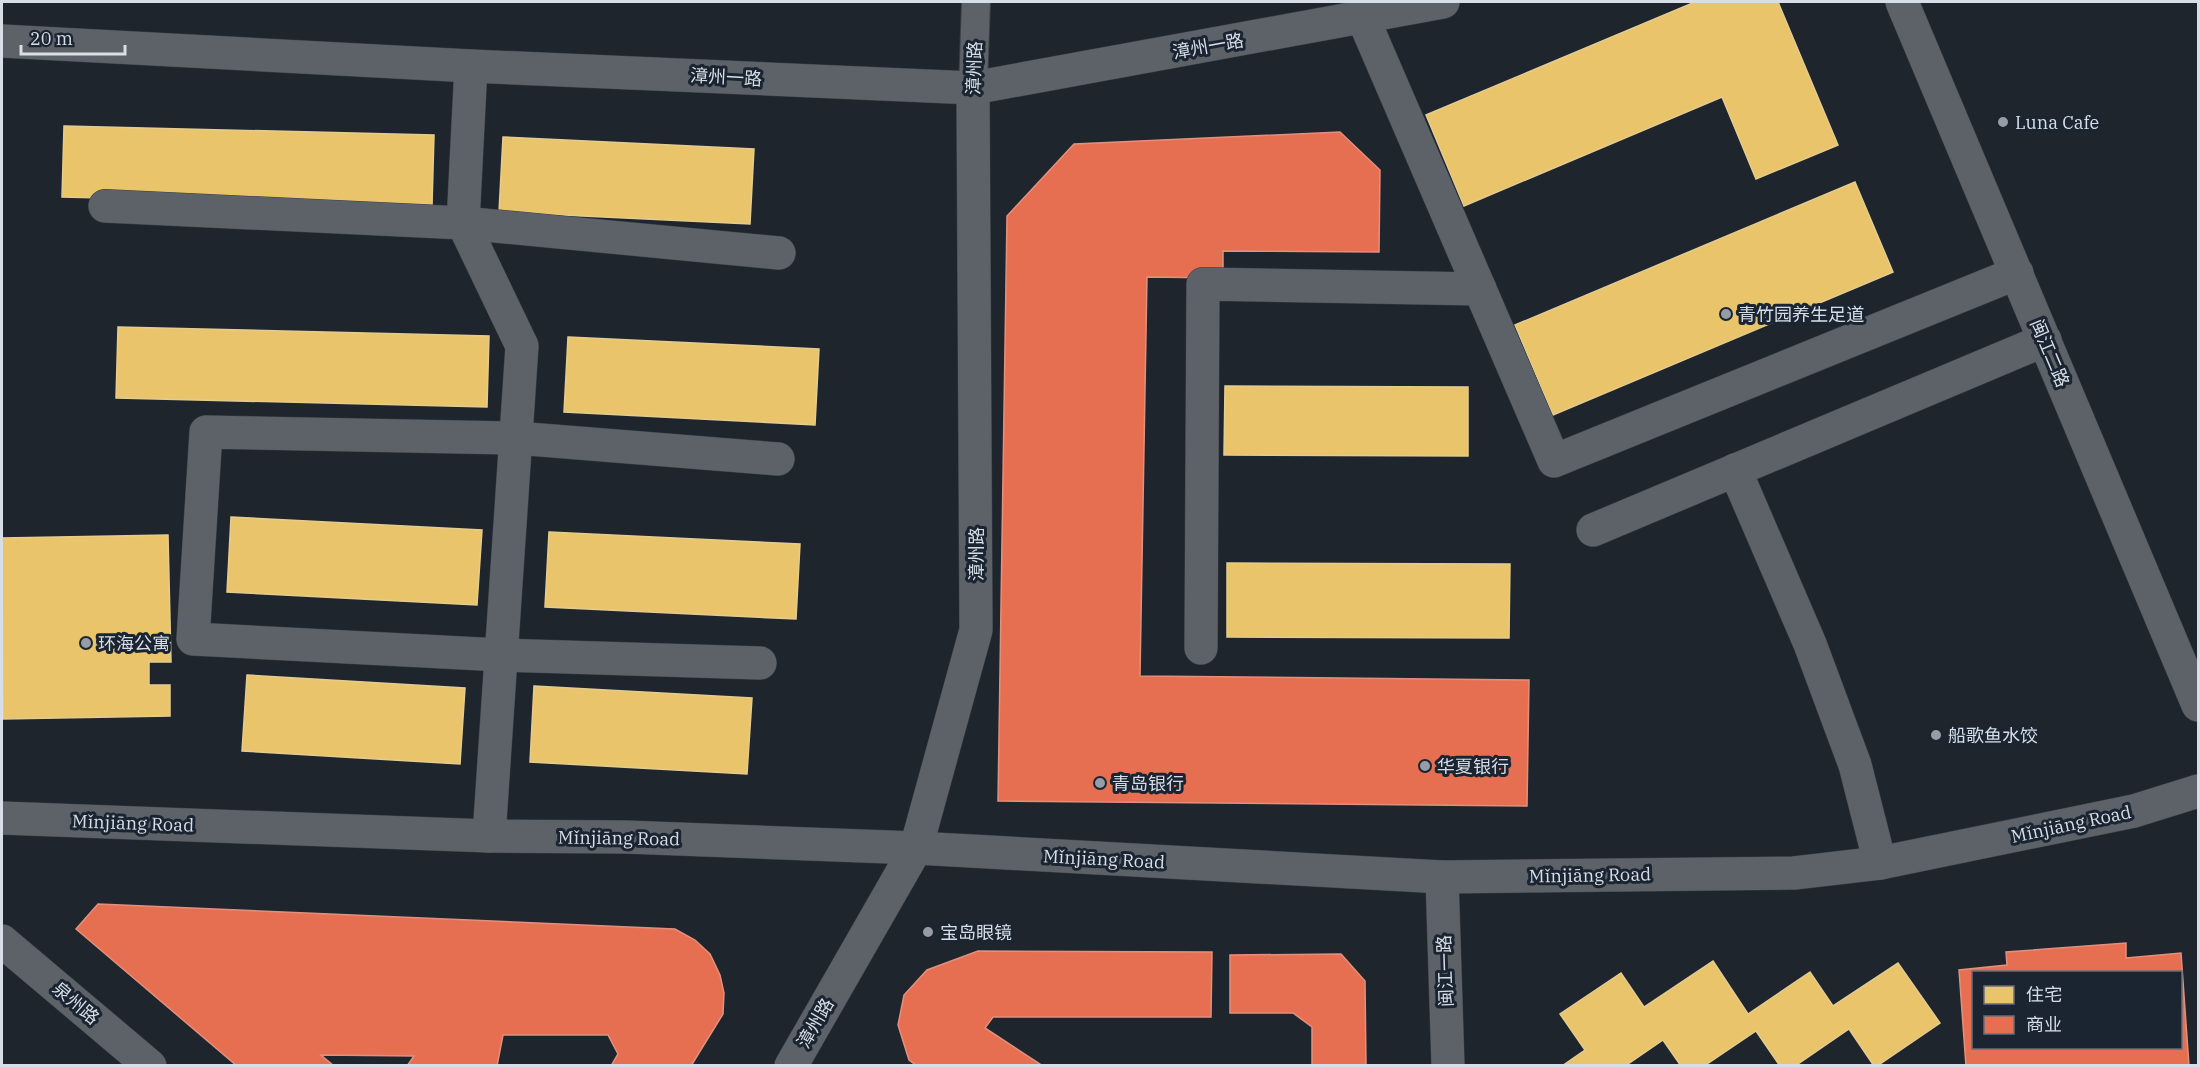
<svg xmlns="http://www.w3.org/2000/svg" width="2200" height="1067" viewBox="0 0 2200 1067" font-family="'IBM Plex Serif','Noto Sans SC',serif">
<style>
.homes{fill:#e9c46a;stroke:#e4cc90;stroke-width:1.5}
.shops{fill:#e76f51;stroke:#e2907e;stroke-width:1.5;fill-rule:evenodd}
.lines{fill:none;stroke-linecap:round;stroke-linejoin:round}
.pedestrian-casing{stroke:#3b4046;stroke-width:30}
.minor-casing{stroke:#3b4046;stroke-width:34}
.tertiary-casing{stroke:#3b4046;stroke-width:34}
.pedestrian{stroke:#5d6168;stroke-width:28}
.minor{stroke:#5d6168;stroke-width:33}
.tertiary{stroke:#5d6168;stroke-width:33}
.poi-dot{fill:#979da6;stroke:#1a2531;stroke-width:2}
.labels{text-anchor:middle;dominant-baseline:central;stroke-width:6;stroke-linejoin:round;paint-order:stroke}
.street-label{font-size:18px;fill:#d7dee7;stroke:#1a2531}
.poi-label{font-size:18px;fill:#d7dee7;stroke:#1a2531;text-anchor:start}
</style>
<rect width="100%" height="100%" fill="#1f252c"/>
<!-- homes -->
<g class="homes">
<polygon points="1695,2 1778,2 1838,145 1756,179 1722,97 1464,206 1426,115"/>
<polygon points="64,126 434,135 432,206 62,197"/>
<polygon points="503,137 754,149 750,224 499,212"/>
<polygon points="1343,145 1345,210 1094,221 1104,447 1040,450 1030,213 1088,210 1086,157"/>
<polygon points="1855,182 1893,272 1553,415 1515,325"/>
<polygon points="118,327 489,336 487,407 116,398"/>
<polygon points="568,337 819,349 815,425 564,412"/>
<polygon points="1225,386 1468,387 1468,456 1224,455"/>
<polygon points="231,517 482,530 477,605 227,592"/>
<polygon points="549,532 800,544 796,619 545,607"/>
<polygon points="1109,532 1110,699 1170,698 1171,781 1039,782 1038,533"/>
<polygon points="168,535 171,662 149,662 149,685 170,685 170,716 3,719 2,538"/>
<polygon points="1227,563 1510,564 1509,638 1227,637"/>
<polygon points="247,675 465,688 460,764 242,751"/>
<polygon points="534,686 752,698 747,774 530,762"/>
<polygon points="1222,706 1504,707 1504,781 1221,780"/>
<polygon points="1713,961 1748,1014 1810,972 1833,1006 1898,963 1940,1023 1877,1066 1874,1066 1849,1029 1795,1066 1780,1066 1756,1031 1704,1066 1681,1066 1663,1040 1625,1066 1562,1066 1585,1050 1560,1014 1621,973 1644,1007"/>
</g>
<!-- shops -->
<g class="shops">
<polygon points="1340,132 1380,170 1379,252 1223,251 1223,278 1147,277 1140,676 1529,680 1527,806 998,801 1007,216 1074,144"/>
<polygon points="98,904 675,929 695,940 710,954 720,975 724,993 723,1014 691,1066 611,1066 618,1054 608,1035 503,1035 497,1066 407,1066 414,1056 321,1055 334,1066 237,1066 76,929"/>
<path d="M2126,943V958L2181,953L2189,1066H1966L1959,970L2007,965L2006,952ZM1974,972H2180V1048H1974Z"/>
<polygon points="978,951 1212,952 1211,1017 993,1017 985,1028 1043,1066 917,1066 909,1060 898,1025 904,995 927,970"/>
<polygon points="1341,954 1365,981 1366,1066 1312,1066 1312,1027 1293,1013 1230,1013 1230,955"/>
</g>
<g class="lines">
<!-- pedestrian casing -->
<g class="pedestrian-casing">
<polyline id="pedestrian" points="973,88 976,2"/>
</g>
<!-- minor casing -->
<g class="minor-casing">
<g id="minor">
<polyline points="1902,2 2198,705"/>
<polyline points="1363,18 1554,461 2017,273"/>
<polyline points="471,66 463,223 522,346 489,836"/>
<polyline points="105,206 463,223 779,253"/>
<polyline points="1735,470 1810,644 1855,765 1880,863"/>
<polyline points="1593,530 2045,340"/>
<polyline points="1201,648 1203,284 1480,289"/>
<polyline points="760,663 501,655 193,639 206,432 516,438 778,459"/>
<polyline points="1442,877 1448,1066"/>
<polyline points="2,941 150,1066"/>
</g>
</g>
<!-- tertiary casing -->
<g class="tertiary-casing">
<g id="tertiary">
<polyline points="2,41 471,66 973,88 1443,2"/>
<polyline points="2,818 489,836 626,837 916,848 1442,877 1794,873 1880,863 2134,811 2198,791"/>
<polyline points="791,1066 916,848 976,630 973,88"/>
</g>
</g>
<!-- pedestrian -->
<use href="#pedestrian" class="pedestrian"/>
<!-- minor -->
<use href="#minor" class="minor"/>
<!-- tertiary -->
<use href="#tertiary" class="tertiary"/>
</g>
<!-- markers -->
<g class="poi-dot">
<circle cx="2003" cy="122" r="6"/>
<circle cx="1726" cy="314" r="6"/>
<circle cx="86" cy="643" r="6"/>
<circle cx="1936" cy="735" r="6"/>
<circle cx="1425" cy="766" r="6"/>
<circle cx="1100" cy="783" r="6"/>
<circle cx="928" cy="932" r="6"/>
</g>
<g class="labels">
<!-- street labels -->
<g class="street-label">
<text transform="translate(1208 46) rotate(-10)">漳州一路</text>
<text transform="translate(974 68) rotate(-88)">漳州路</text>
<text transform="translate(726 77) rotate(3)">漳州一路</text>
<text transform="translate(2050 353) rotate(67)">闽江二路</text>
<text transform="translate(976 554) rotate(-90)">漳州路</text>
<text transform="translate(133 823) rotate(2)">Mǐnjiāng Road</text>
<text transform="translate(2071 824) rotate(-12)">Mǐnjiāng Road</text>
<text transform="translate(619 838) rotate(1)">Mǐnjiāng Road</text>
<text transform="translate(1104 859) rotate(3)">Mǐnjiāng Road</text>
<text transform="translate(1590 875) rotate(-1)">Mǐnjiāng Road</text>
<text transform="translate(1445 971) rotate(-92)">闽江一路</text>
<text transform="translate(76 1003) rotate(40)">泉州路</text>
<text transform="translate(815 1023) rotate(-60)">漳州路</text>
</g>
<!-- poi labels -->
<g class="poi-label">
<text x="2015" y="122">Luna Cafe</text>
<text x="1738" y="314">青竹园养生足道</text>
<text x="98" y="643">环海公寓</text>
<text x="1948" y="735">船歌鱼水饺</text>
<text x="1437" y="766">华夏银行</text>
<text x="1112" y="783">青岛银行</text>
<text x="940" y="932">宝岛眼镜</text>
</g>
</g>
<!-- border -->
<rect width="2200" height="1067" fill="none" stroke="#d7dee7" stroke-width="6"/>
<!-- legend -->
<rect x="1972" y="971" width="210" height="78" fill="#1a2531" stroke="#666f7a" stroke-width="1.5"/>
<rect x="1984" y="986" width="30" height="18" fill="#e9c46a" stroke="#666f7a" stroke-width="1.5"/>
<text x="2026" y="1001" font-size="18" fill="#d7dee7">住宅</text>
<rect x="1984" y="1016" width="30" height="18" fill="#e76f51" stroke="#666f7a" stroke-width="1.5"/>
<text x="2026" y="1031" font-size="18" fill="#d7dee7">商业</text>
<!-- scale -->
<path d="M21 45v9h104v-9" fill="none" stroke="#d7dee7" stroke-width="3"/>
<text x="30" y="45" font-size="18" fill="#d7dee7" stroke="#1a2531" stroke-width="4.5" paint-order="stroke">20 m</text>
</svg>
